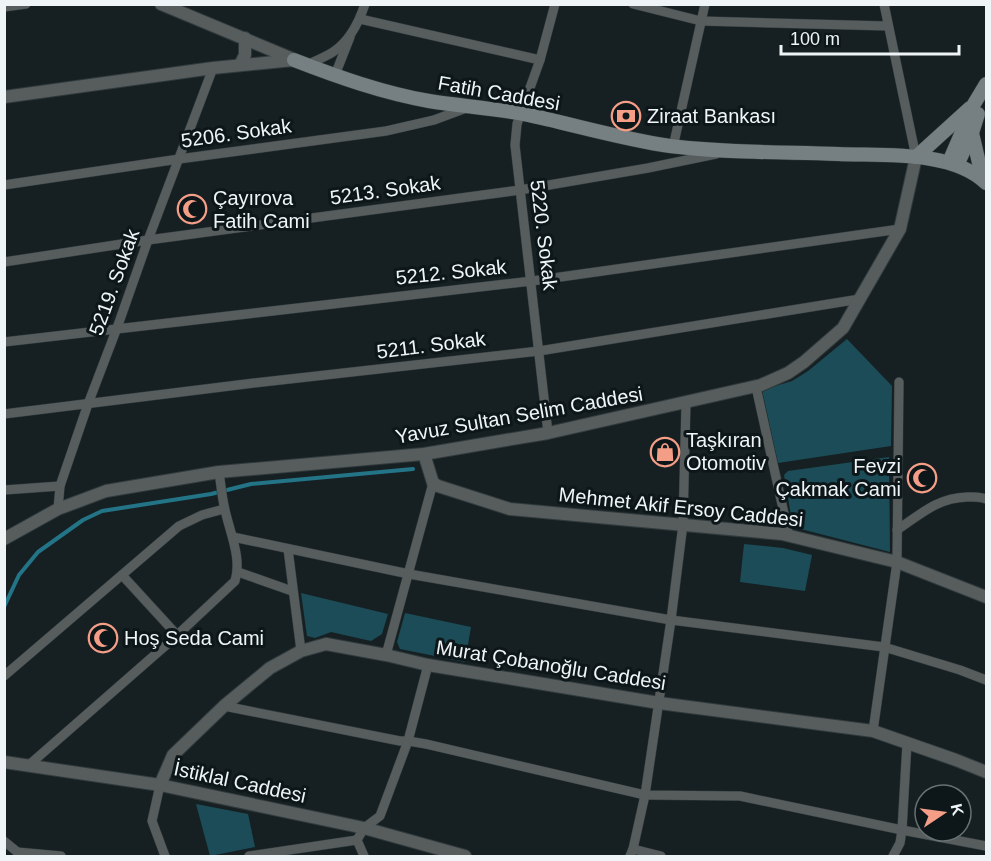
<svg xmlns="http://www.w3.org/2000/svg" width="991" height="861" viewBox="0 0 991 861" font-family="Arial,sans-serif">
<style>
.green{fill:#1b4c57}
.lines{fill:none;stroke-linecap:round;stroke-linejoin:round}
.stream{stroke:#237486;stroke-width:4}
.minor-casing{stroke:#303a3c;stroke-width:10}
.tertiary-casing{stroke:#303a3c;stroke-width:14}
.secondary-casing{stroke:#303a3c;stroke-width:15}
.minor{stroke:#575c5d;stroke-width:9}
.tertiary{stroke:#575c5d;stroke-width:12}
.secondary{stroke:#767f81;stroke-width:14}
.labels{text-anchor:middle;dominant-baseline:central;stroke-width:6;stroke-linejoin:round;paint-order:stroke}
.street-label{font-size:20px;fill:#eff5f7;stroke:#0d171a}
.poi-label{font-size:20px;fill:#eff5f7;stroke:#0d171a;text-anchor:start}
</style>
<rect width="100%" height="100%" fill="#162023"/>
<!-- green -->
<g class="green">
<polygon points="847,339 892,386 891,446 778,463 762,390 792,381 808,371"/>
<polygon points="889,457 890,552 793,527 784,475 788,471"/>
<polygon points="744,544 783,548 812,555 805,591 740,582"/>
<polygon points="301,593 388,614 382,634 371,641 331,632 315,638 307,636"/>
<polygon points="405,613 471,627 465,662 400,649 397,642"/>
<polygon points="196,804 248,814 255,847 210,856"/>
</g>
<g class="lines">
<!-- stream -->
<polyline class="stream" points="4,607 19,575 38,552 83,520 102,511 211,494 251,484 413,469"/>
<!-- minor casing -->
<g class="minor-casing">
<g id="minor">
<polyline points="633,4 701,21 888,26"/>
<polyline points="884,4 916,157"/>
<polyline points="4,7 26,4"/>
<polyline points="360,19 540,60"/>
<path d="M307,65C315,61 325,57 333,52C350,41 359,22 365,4"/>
<polyline points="335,75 350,37"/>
<polyline points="673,147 705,4"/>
<polyline points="4,185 179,159 386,131 434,120 469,107"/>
<polyline points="4,262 148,240 520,190 648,168 716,154"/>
<polyline points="4,342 532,281 900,229"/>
<polyline points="756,387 789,536"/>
<polyline points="4,414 254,383 539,351 860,299"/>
<polyline points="548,433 515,145 517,124 540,60 555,4"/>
<polyline points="4,490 60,486"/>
<polyline points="58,509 60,486 88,404 117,328 148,240 213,68"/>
<path d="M897,530C921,514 937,498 967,497C974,497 980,496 986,499"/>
<polyline points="233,537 409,574 671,620 884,647 960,670 986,680"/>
<polyline points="288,549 301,651"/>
<polyline points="238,572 292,591"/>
<polyline points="122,575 177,635"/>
<polyline points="386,655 433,483"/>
<polyline points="4,676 179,526 202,515 224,509"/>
<polyline points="224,706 400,741 408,741 426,744 645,795 740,796 902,830 986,846"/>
<polyline points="873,731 897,562 899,382"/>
<path d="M29,765L173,639L235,581C242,558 230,533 225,510C222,498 221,485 219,472"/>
<polyline points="160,785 152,821 165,856"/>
<polyline points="4,841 21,855"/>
<polyline points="633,849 661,856"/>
<polyline points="17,852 61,856"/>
<polyline points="249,856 357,840"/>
<polyline points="364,856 357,840 364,828 380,816 408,741 428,665"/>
<polyline points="630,856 633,849 645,795 671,620 683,524 686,403"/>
<polyline points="893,856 900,843 902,830 907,743"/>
</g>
</g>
<!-- tertiary casing -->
<g class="tertiary-casing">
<g id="tertiary">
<polyline points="161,4 293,59"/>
<polyline points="240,65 245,55 245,38"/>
<polyline points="4,97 213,68 294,60"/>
<polyline points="424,454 433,483 438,486 510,509 782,534 897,562 986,597"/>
<polyline points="4,539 58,509 106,491 219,472 424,454 548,433 761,385 788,373 804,362 843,328 900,229 916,157"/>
<polyline points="4,762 160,785 364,828 465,856"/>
<polyline points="160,785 173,755 224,706 270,668 301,651 326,644 386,655 428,665 659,703 873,731 956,760 986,772"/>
</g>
</g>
<!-- secondary casing -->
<g class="secondary-casing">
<g id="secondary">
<path d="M294,60C338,77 383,93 429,101C460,106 492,108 524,114C572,124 621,139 670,146C726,153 783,152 838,154C883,156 952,150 986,183"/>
<polyline points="972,133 983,180"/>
<polyline points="916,157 970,108"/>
<polyline points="949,162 974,104 986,84"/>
<polyline points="958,163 972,133 978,114"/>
</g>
</g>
<!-- minor -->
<use href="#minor" class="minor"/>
<!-- tertiary -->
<use href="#tertiary" class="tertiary"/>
<!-- secondary -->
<use href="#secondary" class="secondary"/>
</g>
<!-- icons -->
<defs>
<g id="bank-ring" transform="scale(1.5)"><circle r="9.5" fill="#0d171a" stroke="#f49e87" stroke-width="1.5"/><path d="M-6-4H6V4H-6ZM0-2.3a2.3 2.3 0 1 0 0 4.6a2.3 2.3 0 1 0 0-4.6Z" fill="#f49e87"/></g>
<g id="mosque-ring" transform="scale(1.5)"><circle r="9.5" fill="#0d171a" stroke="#f49e87" stroke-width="1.5"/><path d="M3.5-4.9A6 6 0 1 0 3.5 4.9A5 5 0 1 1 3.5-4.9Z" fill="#f49e87"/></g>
<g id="shop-ring" transform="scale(1.5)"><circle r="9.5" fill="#0d171a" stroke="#f49e87" stroke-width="1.5"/><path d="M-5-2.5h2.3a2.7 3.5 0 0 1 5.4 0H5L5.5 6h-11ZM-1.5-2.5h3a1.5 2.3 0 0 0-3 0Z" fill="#f49e87"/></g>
</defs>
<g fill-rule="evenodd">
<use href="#bank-ring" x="626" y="116"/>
<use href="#mosque-ring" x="192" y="209"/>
<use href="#shop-ring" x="665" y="452"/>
<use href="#mosque-ring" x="922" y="478"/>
<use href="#mosque-ring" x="103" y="638"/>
</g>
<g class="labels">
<!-- street labels -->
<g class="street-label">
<text transform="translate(499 93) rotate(10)">Fatih Caddesi</text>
<text transform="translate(236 133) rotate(-8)">5206. Sokak</text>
<text transform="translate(385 190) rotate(-8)">5213. Sokak</text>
<text transform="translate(544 235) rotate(83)">5220. Sokak</text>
<text transform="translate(451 272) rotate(-6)">5212. Sokak</text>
<text transform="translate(114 282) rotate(-70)">5219. Sokak</text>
<text transform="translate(431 345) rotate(-7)">5211. Sokak</text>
<text transform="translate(519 415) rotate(-10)">Yavuz Sultan Selim Caddesi</text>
<text transform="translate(681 507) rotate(6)">Mehmet Akif Ersoy Caddesi</text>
<text transform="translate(551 665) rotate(9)">Murat Çobanoğlu Caddesi</text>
<text transform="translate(240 782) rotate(12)">İstiklal Caddesi</text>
</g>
<!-- poi labels -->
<g class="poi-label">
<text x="647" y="116">Ziraat Bankası</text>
<text x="213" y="198">Çayırova<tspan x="213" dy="23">Fatih Cami</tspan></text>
<text x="686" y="440">Taşkıran<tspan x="686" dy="23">Otomotiv</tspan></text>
<text x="901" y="466" text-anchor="end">Fevzi<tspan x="901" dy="23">Çakmak Cami</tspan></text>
<text x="124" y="638">Hoş Seda Cami</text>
</g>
</g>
<!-- border -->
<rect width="991" height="861" fill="none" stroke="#eff5f7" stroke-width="12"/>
<!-- north arrow -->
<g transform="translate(943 813) rotate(77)"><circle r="28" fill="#0d171a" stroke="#677072" stroke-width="1.5"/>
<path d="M0-4.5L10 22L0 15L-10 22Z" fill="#f49e87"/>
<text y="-9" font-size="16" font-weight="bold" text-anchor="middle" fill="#eff5f7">K</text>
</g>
<!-- scale -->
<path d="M781 45v9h178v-9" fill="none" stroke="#eff5f7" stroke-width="3"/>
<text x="790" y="45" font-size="18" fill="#eff5f7" stroke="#0d171a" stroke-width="4.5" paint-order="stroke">100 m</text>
</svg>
